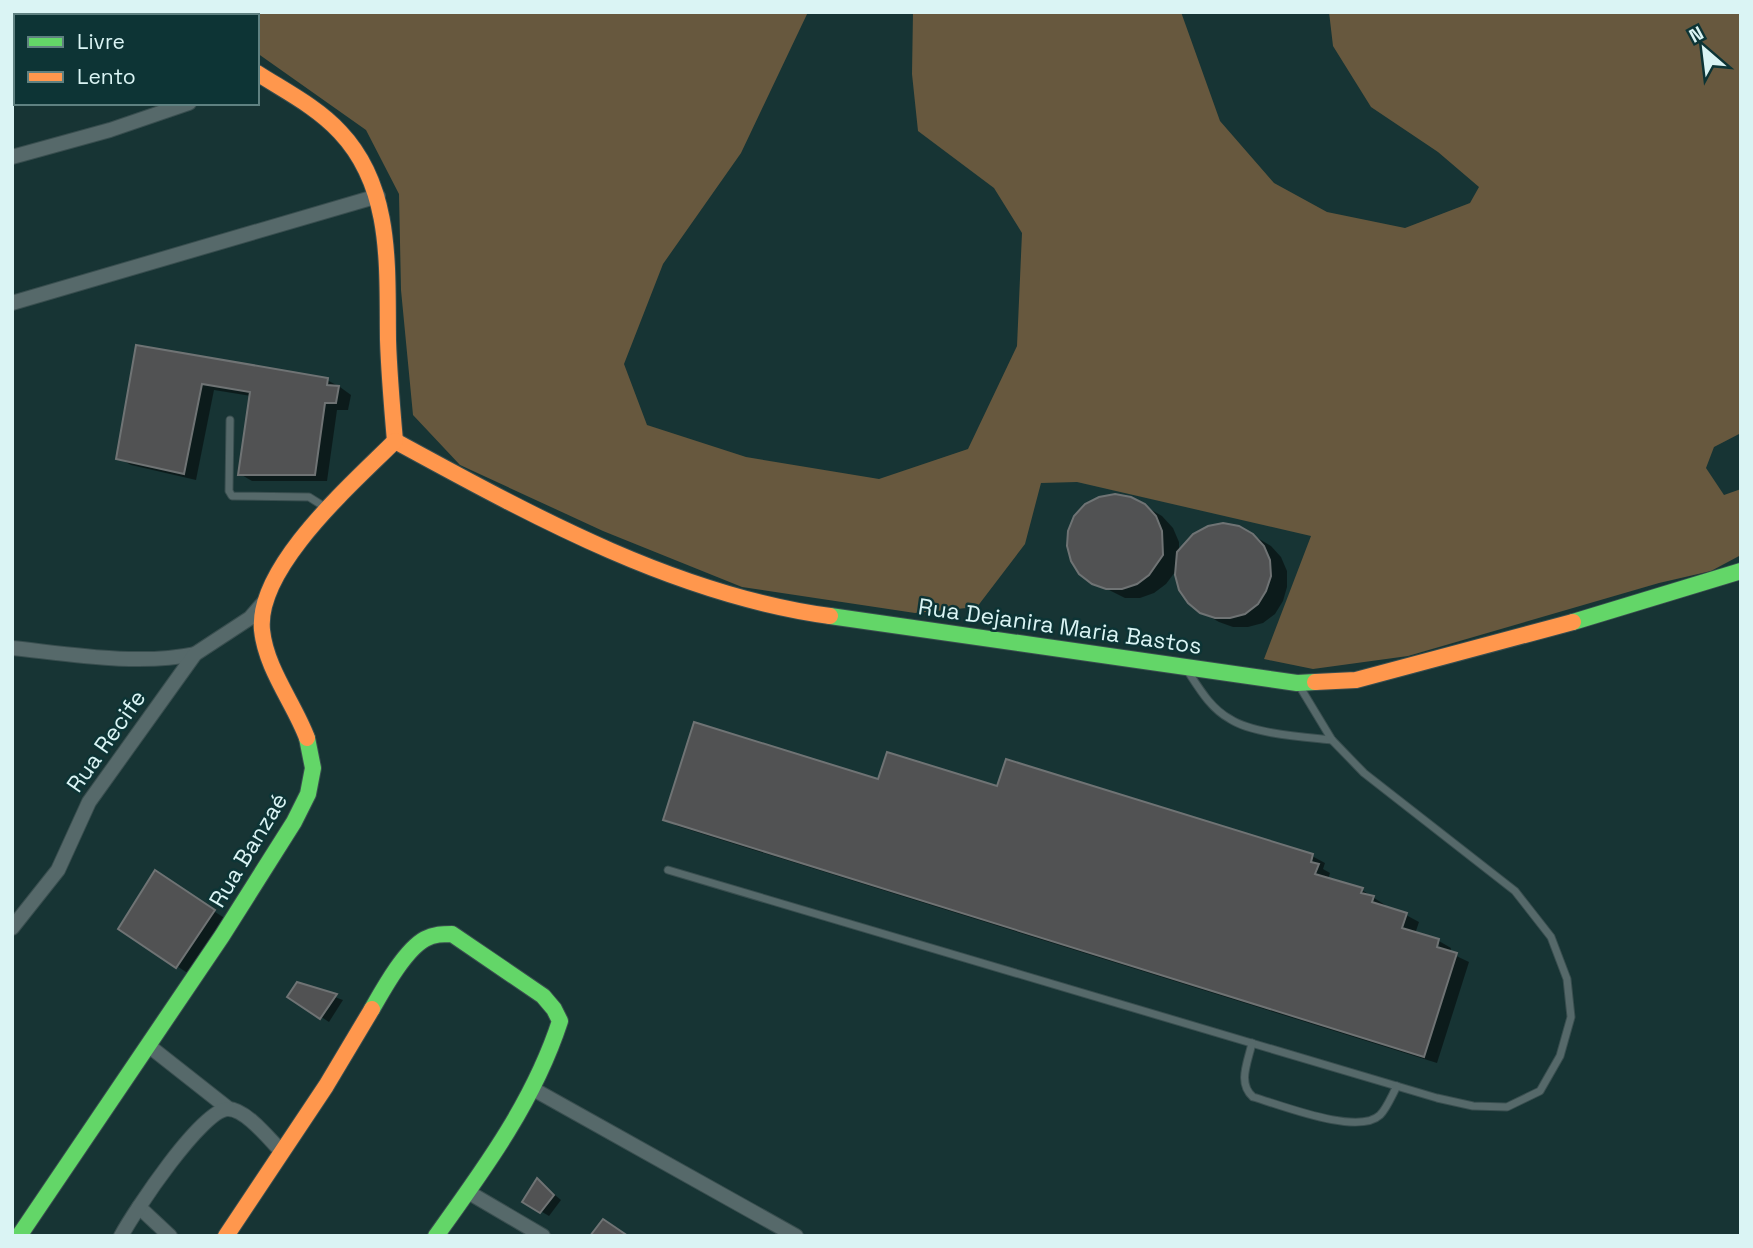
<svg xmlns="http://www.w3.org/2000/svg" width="1753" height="1248" viewBox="0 0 1753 1248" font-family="'Space Grotesk',sans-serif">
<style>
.green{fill:#67583e}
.shadow{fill:#0007}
.building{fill:#515253;stroke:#6f7374;stroke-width:2}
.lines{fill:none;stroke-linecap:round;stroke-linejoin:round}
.lane-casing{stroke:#394e4f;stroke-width:9}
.street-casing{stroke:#394e4f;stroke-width:16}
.fast-casing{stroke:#394e4f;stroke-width:18}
.slow-casing{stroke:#394e4f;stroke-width:18}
.lane{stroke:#56696a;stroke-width:7}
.street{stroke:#56696a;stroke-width:14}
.fast{stroke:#63d668;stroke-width:16}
.slow{stroke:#ff974d;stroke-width:16}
.labels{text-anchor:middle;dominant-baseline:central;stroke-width:5;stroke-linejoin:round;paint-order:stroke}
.street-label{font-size:23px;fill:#daf4f4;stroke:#0d3435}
</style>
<rect width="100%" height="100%" fill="#173434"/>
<!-- green -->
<polygon class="green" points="199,12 808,12 741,153 663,264 624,364 647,425 746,457 879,479 968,449 1017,346 1022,233 994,188 918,131 912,74 913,12 1181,12 1220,121 1274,183 1327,212 1405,228 1470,203 1479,187 1438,152 1371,107 1333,46 1329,12 1741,12 1741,433 1714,447 1706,468 1724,495 1741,489 1741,555 1711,571 1659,583 1408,656 1313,669 1264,659 1311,536 1077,482 1041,483 1025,544 977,607 915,613 742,587 603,531 460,465 413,415 401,290 399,194 366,130 257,53 257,16 204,16"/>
<!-- shadow -->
<g class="shadow">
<polygon points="137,347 327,380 340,387 351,395 348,410 337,410 327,481 252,481 240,474 251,396 214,390 196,480 131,465 118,458"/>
<polygon points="1131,498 1162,516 1173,528 1179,542 1179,552 1239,527 1271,546 1281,557 1287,571 1287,587 1283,601 1275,614 1263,623 1248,627 1233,627 1219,622 1201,612 1178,568 1166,584 1154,593 1140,598 1125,598 1093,582"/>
<polygon points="879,781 998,788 1312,856 1325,863 1323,869 1330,873 1328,879 1362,890 1385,905 1385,908 1406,915 1419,922 1415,934 1439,941 1451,948 1450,953 1469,962 1437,1063 677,826 665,819"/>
<polygon points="166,880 226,919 189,974 121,929"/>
<polygon points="298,984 343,1000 329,1022 289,996"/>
<polygon points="537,1180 561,1200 549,1216 525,1202"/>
</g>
<!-- building -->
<g class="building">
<polygon points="136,345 328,378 327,385 339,386 336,403 325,403 315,475 238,475 250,392 202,384 184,474 116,459"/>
<polygon points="1115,494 1131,497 1145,504 1156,516 1162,531 1163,555 1149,575 1137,584 1122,589 1106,589 1092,584 1079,574 1071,561 1067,546 1068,531 1074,516 1085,504 1099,497"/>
<polygon points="1223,523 1239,526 1253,534 1264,546 1270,560 1271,576 1266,591 1258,604 1245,614 1230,618 1215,618 1200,613 1188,603 1179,590 1175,575 1177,552 1193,534 1208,526"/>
<polygon points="694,722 878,779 887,752 997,786 1006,759 1313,854 1311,862 1319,864 1315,874 1363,888 1361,893 1374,896 1372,902 1407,913 1402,928 1439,939 1437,947 1457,953 1424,1057 663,820"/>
<polygon points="155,870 215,910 176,968 118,929"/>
<polygon points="297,982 337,994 320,1019 287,997"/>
<polygon points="537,1178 554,1195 540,1213 522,1202"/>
<polygon points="603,1219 628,1236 590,1236"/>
</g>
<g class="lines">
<!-- lane casing -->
<g class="lane-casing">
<g id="lane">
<polyline points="230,420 229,491 232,496 309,497 328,509"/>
<path d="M1187,670C1199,688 1210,708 1230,719C1253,734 1304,737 1332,740"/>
<polyline points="668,870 1437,1098 1473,1106 1507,1107 1540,1091 1560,1056 1571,1017 1567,979 1551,937 1515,891 1364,773 1332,740 1300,687"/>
<path d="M1252,1043C1248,1062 1237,1083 1253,1097C1281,1105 1358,1136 1380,1115C1387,1108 1392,1095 1397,1086"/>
</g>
</g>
<!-- street casing -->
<g class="street-casing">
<g id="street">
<polyline points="12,157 110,130 189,103"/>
<polyline points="12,303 378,196"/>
<path d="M12,648C69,654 138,666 195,654"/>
<polyline points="12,928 58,870 89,802 195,654 250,618 263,603"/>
<polyline points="149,1046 229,1109"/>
<polyline points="533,1089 796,1236"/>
<polyline points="468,1192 543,1236"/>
<polyline points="139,1207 170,1236"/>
<path d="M121,1236C134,1212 202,1109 228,1109C246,1109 270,1140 282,1152"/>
</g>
</g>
<!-- fast casing -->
<g class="fast-casing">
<g id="fast">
<polyline points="170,12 175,16"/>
<polyline points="830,616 1297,683 1315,682"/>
<polyline points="1573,622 1741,571"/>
<path d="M372,1009C384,988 405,950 425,939C434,934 443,934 452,934L543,996L554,1009L560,1021C534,1101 485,1168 436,1236"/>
<polyline points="19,1236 222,936 294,822 308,794 313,768 307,738"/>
</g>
</g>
<!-- slow casing -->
<g class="slow-casing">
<g id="slow">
<path d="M257,73C285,91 317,107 340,132C393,188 387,267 388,340C389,373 392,407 395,441"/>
<path d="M395,441C531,515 675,595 830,616"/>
<polyline points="1315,682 1356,680 1573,622"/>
<path d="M307,738C294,703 266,669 262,630C256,567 353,483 395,441"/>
<polyline points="226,1236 326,1086 372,1009"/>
</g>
</g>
<!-- lane -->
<use href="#lane" class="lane"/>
<!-- street -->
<use href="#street" class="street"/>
<!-- fast -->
<use href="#fast" class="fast"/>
<!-- slow -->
<use href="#slow" class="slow"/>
</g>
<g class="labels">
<!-- street labels -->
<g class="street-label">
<text transform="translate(1060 626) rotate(8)">Rua Dejanira Maria Bastos</text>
<text transform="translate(106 741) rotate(-55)">Rua Recife</text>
<text transform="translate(248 850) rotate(-59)">Rua Banzaé</text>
</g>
</g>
<!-- border -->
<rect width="1753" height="1248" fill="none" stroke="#daf4f4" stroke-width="28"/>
<!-- legend -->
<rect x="14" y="14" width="245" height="91" fill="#0d3435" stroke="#5f8181" stroke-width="2"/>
<rect x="28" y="37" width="35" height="10" fill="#63d668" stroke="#5f8181" stroke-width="2"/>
<text x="77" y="49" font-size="21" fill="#daf4f4">Livre</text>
<rect x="28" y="72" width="35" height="10" fill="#ff974d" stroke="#5f8181" stroke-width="2"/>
<text x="77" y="84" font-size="21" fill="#daf4f4">Lento</text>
<!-- north arrow -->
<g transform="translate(1704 49) rotate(332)" stroke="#0d3435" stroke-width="5" paint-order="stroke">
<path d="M0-5L12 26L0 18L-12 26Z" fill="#daf4f4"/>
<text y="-10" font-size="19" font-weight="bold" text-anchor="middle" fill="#daf4f4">N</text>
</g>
</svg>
